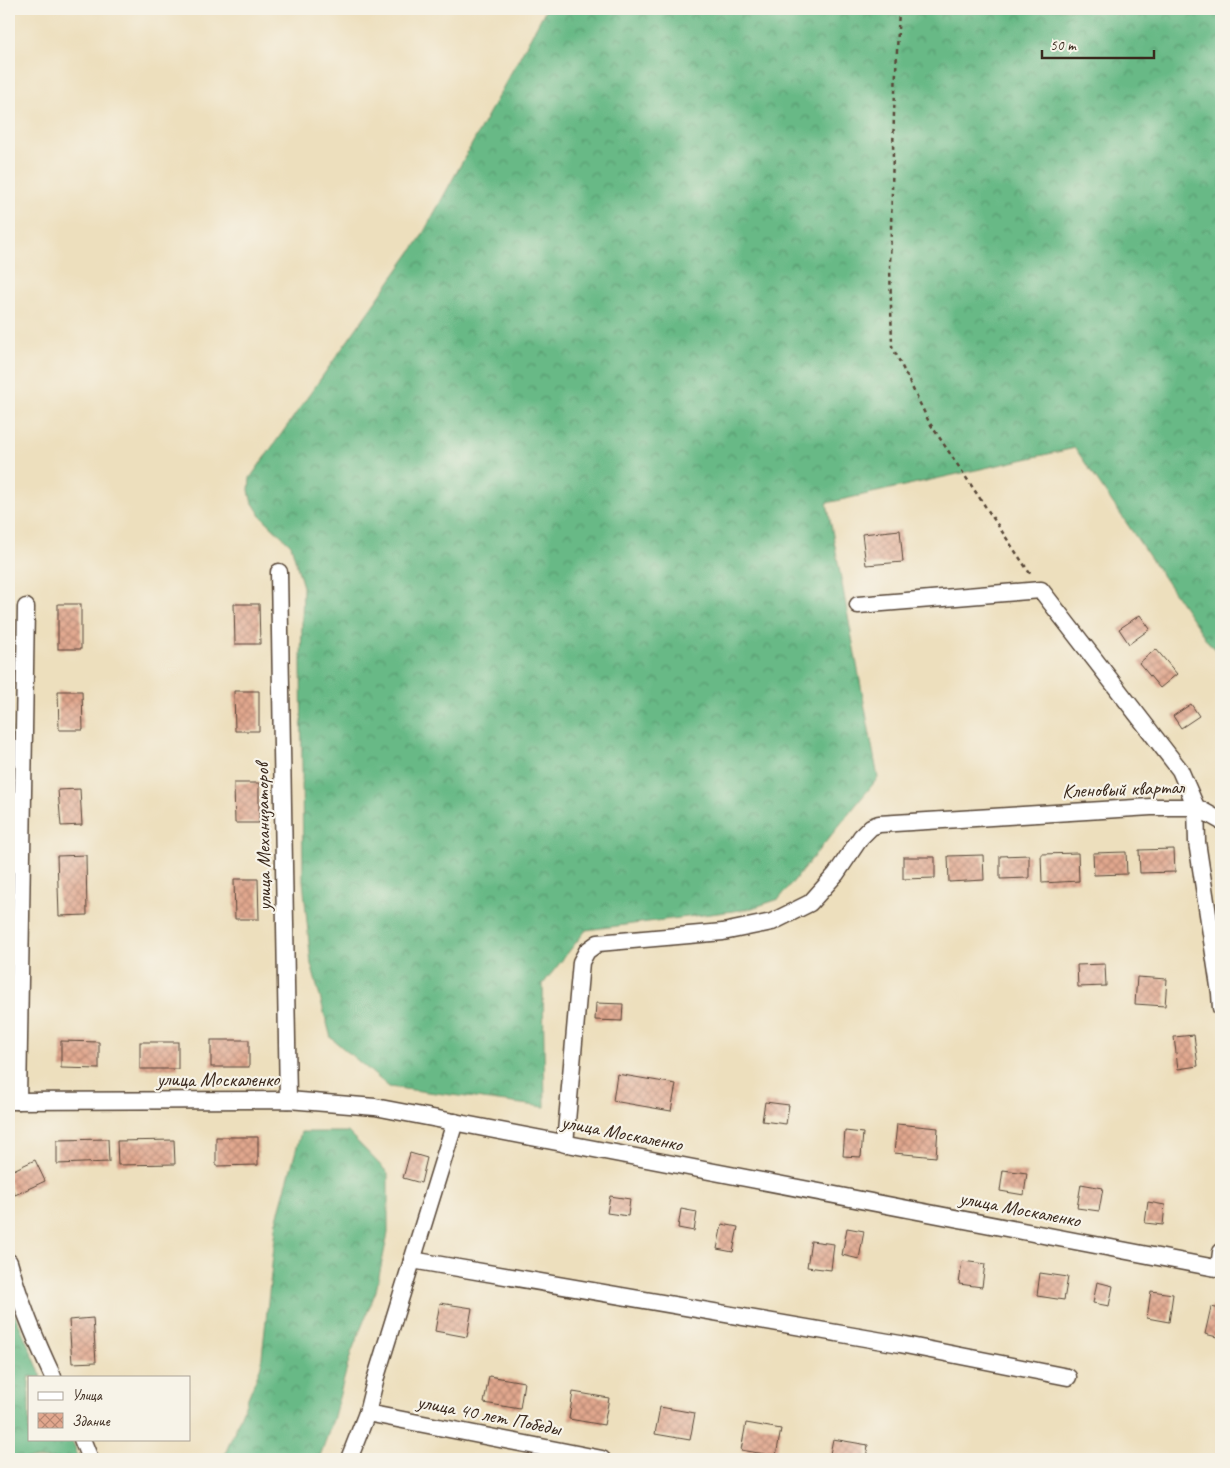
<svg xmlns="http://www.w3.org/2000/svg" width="1230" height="1468" viewBox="0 0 1230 1468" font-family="Caveat,sans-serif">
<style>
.forest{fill:url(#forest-crowns);stroke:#527252}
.building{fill:url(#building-cross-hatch)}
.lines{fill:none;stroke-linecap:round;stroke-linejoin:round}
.minor-casing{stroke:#564536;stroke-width:19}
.path{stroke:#564536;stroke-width:2.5;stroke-dasharray:4 4;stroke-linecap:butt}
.minor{stroke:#fff;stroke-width:16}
.labels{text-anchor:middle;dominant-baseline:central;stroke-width:4.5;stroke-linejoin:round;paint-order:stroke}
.street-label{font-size:20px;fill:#3b2a1e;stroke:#f7f3e8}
</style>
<defs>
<pattern id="forest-crowns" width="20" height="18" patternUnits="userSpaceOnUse" patternTransform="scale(1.25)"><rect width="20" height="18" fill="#68b986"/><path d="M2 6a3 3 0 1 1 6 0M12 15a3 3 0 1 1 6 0" fill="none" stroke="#57976d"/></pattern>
<pattern id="building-cross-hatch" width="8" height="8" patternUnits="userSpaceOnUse" patternTransform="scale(1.25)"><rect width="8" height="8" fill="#e1a78e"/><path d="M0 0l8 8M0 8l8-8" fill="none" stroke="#b88873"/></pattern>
</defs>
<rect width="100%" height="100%" fill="#f7f3e8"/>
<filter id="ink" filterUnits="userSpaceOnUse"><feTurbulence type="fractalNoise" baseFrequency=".02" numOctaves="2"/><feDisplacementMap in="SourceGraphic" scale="10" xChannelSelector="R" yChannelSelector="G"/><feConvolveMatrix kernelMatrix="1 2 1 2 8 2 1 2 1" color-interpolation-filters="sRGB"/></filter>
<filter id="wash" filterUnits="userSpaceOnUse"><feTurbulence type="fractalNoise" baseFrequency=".0096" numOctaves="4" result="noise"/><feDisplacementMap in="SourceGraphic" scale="20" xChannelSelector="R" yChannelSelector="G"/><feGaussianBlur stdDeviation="1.12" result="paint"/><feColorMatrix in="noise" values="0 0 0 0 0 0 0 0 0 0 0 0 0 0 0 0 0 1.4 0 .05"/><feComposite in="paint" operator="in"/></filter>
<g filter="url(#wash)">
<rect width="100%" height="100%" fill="#eddfbd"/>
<!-- forest -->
<g class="forest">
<polygon points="546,9 1221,9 1221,654 1208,642 1075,448 827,503 878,778 779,899 749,909 586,930 543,984 545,1107 389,1087 331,1038 311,964 303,880 301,659 303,587 291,545 261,516 251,500 249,490 250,478 420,239"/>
<polygon points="9,645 13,651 9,843"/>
<polygon points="301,1132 348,1132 388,1173 388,1233 376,1291 351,1353 333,1420 319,1459 223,1459 261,1366 277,1219"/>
<polygon points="9,1301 42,1377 29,1377 29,1439 71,1439 75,1447 78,1459 9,1459"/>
</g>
<g id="blocks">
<!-- building -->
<g class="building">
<polygon points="900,530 903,562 866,565 862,534"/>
<rect x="58" y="604" width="23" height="45"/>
<polygon points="234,604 259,604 260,644 235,644"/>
<polygon points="1140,615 1150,629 1129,644 1119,629"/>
<polygon points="1156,649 1177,674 1160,688 1139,663"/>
<polygon points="58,691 82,691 83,730 59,730"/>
<polygon points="234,691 259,691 259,731 235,731"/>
<polygon points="1191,704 1199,716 1181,728 1173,716"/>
<polygon points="234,783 259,783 259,823 235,823"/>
<polygon points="80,789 82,825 61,826 58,790"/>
<polygon points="1174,849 1175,872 1140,873 1139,850"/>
<polygon points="1126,852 1127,874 1094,875 1093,853"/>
<polygon points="1078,853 1079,881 1042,883 1041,854"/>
<polygon points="86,855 87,915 59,916 57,856"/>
<polygon points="983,855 984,880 949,882 948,856"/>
<polygon points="1029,855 1029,878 1000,879 1000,856"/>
<polygon points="903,857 935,857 935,878 903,879"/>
<polygon points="234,879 258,879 259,919 235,919"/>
<polygon points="1105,964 1106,986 1078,987 1077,965"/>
<polygon points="1137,977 1167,979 1165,1006 1135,1004"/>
<polygon points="596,1003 623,1004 622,1021 595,1020"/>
<polygon points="1194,1035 1198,1066 1178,1069 1174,1037"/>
<rect x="211" y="1040" width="38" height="27"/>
<polygon points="61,1041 99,1042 99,1069 61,1068"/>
<rect x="140" y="1042" width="38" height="27"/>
<polygon points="617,1074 676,1084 671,1111 613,1101"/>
<polygon points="765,1102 789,1105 786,1124 762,1121"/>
<polygon points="897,1124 938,1128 936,1157 894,1153"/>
<polygon points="845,1131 863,1133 861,1157 843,1156"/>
<polygon points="216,1137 258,1137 258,1165 216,1166"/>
<polygon points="108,1139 109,1162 57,1164 57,1140"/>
<polygon points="174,1140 175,1164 118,1165 117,1141"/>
<polygon points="410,1153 427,1158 421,1183 403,1178"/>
<polygon points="35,1160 45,1181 15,1195 9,1182 9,1172"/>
<polygon points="1003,1170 1027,1173 1024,1195 1000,1191"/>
<polygon points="1081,1184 1103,1188 1099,1211 1077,1208"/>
<polygon points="610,1196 630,1199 628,1216 607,1213"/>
<polygon points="1148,1202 1165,1205 1163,1225 1145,1223"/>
<polygon points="681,1209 697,1212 694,1231 678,1228"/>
<polygon points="722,1224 738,1227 733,1252 717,1249"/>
<polygon points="847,1228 864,1231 859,1259 842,1255"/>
<polygon points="811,1241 834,1244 831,1270 807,1267"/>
<polygon points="962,1261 985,1264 982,1287 959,1284"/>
<polygon points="1040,1273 1068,1277 1064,1300 1037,1296"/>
<polygon points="1097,1282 1113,1286 1109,1306 1093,1303"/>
<polygon points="1151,1291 1173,1294 1169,1322 1147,1318"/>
<polygon points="440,1303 472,1308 467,1337 435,1331"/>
<polygon points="1211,1307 1221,1309 1221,1338 1205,1334"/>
<polygon points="93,1318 96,1362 72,1363 69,1320"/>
<polygon points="489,1376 524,1382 520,1409 484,1403"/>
<polygon points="573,1392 609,1398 604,1425 569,1419"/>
<polygon points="660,1407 695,1413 690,1440 655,1434"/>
<polygon points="746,1423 781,1429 776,1456 741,1450"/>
<polygon points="833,1439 868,1445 866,1459 829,1459"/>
</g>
</g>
</g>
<g filter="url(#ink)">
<use href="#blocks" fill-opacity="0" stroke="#564536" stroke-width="1"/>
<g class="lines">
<!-- minor casing -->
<g class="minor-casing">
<g id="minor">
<polyline points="279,572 288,1100"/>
<polyline points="858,605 1041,590 1180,770 1196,807 1221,821"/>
<polyline points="9,1101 288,1100 375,1107 1221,1269"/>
<polyline points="18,1101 26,607"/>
<polyline points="565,1144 581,962 587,951 598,943 723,932 772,922 810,903 836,874 861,837 871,827 879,824 1151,807 1196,807 1197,842 1220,993 1221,1008"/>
<polyline points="412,1260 900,1344 1068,1377"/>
<path d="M9,1262C20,1302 35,1339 53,1377"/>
<polyline points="1219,1268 1221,1252"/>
<polyline points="367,1413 602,1459"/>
<polyline points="82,1439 90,1459"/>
<polyline points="349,1459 367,1413 376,1377 455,1122"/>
</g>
</g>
<!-- path -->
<polyline class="path" points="899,9 894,113 890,266 892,346 929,422 1031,575"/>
<!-- minor -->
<use href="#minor" class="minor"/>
</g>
</g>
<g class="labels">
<!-- street labels -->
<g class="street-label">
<text transform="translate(1123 789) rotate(-2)">Кленовый квартал</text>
<text transform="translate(263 837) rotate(-91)">улица Механизаторов</text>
<text x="218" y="1079">улица Москаленко</text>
<text transform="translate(622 1133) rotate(11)">улица Москаленко</text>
<text transform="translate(1020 1209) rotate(11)">улица Москаленко</text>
<text transform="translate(489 1415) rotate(11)">улица 40 лет Победы</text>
</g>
</g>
<!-- margin -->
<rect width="1230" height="1468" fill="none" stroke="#f7f3e8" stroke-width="30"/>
<!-- legend -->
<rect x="28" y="1376" width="162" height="65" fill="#f7f3e8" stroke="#aca397"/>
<rect x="38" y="1392" width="25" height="8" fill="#ffffff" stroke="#aca397"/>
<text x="72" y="1400" font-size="15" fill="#3b2a1e">Улица</text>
<rect x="38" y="1413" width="25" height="15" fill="url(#building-cross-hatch)" stroke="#aca397"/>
<text x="72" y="1426" font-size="15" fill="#3b2a1e">Здание</text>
<!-- scale -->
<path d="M1042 50v8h112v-8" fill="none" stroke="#3b2a1e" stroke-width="2.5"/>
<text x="1050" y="50" font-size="15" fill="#3b2a1e" stroke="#f7f3e8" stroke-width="4" paint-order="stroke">50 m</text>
</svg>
